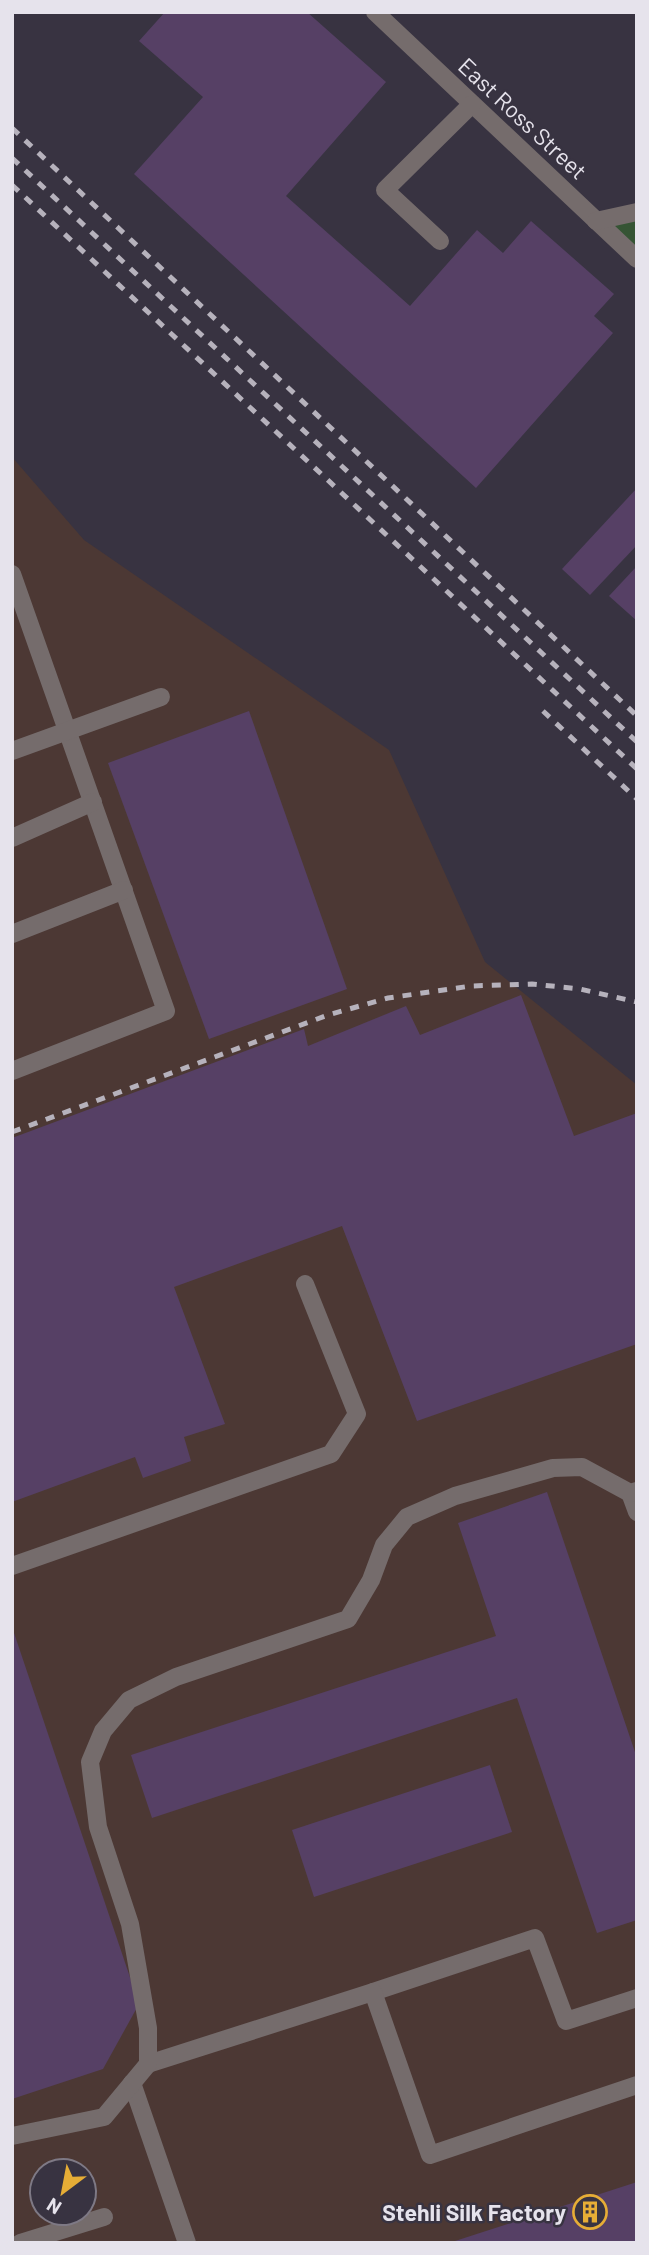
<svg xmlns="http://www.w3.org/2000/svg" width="649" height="2255" viewBox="0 0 649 2255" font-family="Barlow,sans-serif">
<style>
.industrial{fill:#4c3834;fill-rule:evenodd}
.green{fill:#355434}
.building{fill:#564065}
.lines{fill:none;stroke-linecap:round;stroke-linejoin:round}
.minor{stroke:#756c6c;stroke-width:18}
.rail{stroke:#b6b2bc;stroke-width:5;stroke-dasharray:9 9;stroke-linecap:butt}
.labels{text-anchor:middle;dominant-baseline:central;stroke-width:5;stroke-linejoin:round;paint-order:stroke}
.street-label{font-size:23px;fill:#e6e3ec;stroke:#383341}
.poi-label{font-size:23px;font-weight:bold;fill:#e6e3ec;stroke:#383341;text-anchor:end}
</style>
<rect width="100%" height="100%" fill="#383341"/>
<!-- industrial -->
<path class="industrial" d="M12,457L84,540L389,750L485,962L637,1085V2243H12ZM42,2171H84V2213H42Z"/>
<!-- green -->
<polygon class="green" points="637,212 637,259 596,221"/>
<!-- building -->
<g class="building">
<polygon points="165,12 307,12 386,82 286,196 410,306 477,230 503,253 531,221 614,294 594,316 613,333 476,488 134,174 203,97 139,41"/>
<polygon points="637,488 637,545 590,595 562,569"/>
<polygon points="637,566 637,621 609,596"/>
<polygon points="249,711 347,989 209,1039 108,763"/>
<polygon points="521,995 574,1136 637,1113 637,1344 417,1421 342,1226 174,1287 225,1424 184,1437 191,1461 143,1478 135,1457 12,1502 12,1138 304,1029 308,1046 406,1006 420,1035"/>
<polygon points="547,1492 637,1758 637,1920 597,1933 517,1698 152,1818 131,1755 496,1636 458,1523"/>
<polygon points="12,1627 139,2004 103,2069 12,2099"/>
<polygon points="490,1765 512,1832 314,1897 292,1830"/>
<polygon points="637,2182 637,2243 452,2243 452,2242"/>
</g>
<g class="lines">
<!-- minor -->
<g class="minor">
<polyline points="375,12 637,259"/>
<polyline points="596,221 637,212"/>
<polyline points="440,241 385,190 472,104"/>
<polyline points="12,574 166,1011 12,1071"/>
<polyline points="12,751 161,697"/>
<polyline points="12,838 93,802"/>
<polyline points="12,934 124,890"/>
<polyline points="630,1493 637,1512"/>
<polyline points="12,1566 331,1454 357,1414 305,1284"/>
<polyline points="373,1992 535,1938 566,2021 637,1998"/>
<polyline points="148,2064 373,1992 430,2155 637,2085"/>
<polyline points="132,2083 187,2243"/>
<polyline points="12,2136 104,2117 148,2064 148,2028 130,1924 98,1827 90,1762 103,1731 129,1700 176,1677 348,1619 371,1580 384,1545 407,1517 455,1496 553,1468 582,1467 630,1493 637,1491"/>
<polyline points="20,2243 104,2217"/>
</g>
<!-- rail -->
<g class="rail">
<polyline points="12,128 637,716"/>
<polyline points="12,158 637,742"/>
<polyline points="12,185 637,769"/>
<polyline points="543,711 637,799"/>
<polyline points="12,1132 328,1015 388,998 471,986 532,984 580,989 637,1002"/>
</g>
</g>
<!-- icons -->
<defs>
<g id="building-ring" transform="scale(1.75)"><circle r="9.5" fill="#383341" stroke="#e6ad36" stroke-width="1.5"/><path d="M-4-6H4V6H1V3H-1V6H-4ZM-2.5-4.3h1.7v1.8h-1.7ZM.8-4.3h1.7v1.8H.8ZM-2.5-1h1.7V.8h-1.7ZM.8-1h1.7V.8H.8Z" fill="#e6ad36"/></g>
</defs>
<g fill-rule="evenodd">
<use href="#building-ring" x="590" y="2212"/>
</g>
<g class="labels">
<!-- street labels -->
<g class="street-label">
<text transform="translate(523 118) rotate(43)">East Ross Street</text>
</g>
<!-- poi labels -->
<g class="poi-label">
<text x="566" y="2212">Stehli Silk Factory</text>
</g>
</g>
<!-- border -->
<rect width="649" height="2255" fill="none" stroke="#e6e3ec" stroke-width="28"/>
<!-- north arrow -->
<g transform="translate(63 2192) rotate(212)"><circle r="33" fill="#383341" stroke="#7e7985" stroke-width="2"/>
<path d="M0-5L12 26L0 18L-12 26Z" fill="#e6ad36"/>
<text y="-10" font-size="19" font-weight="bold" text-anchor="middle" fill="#e6e3ec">N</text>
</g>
</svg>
